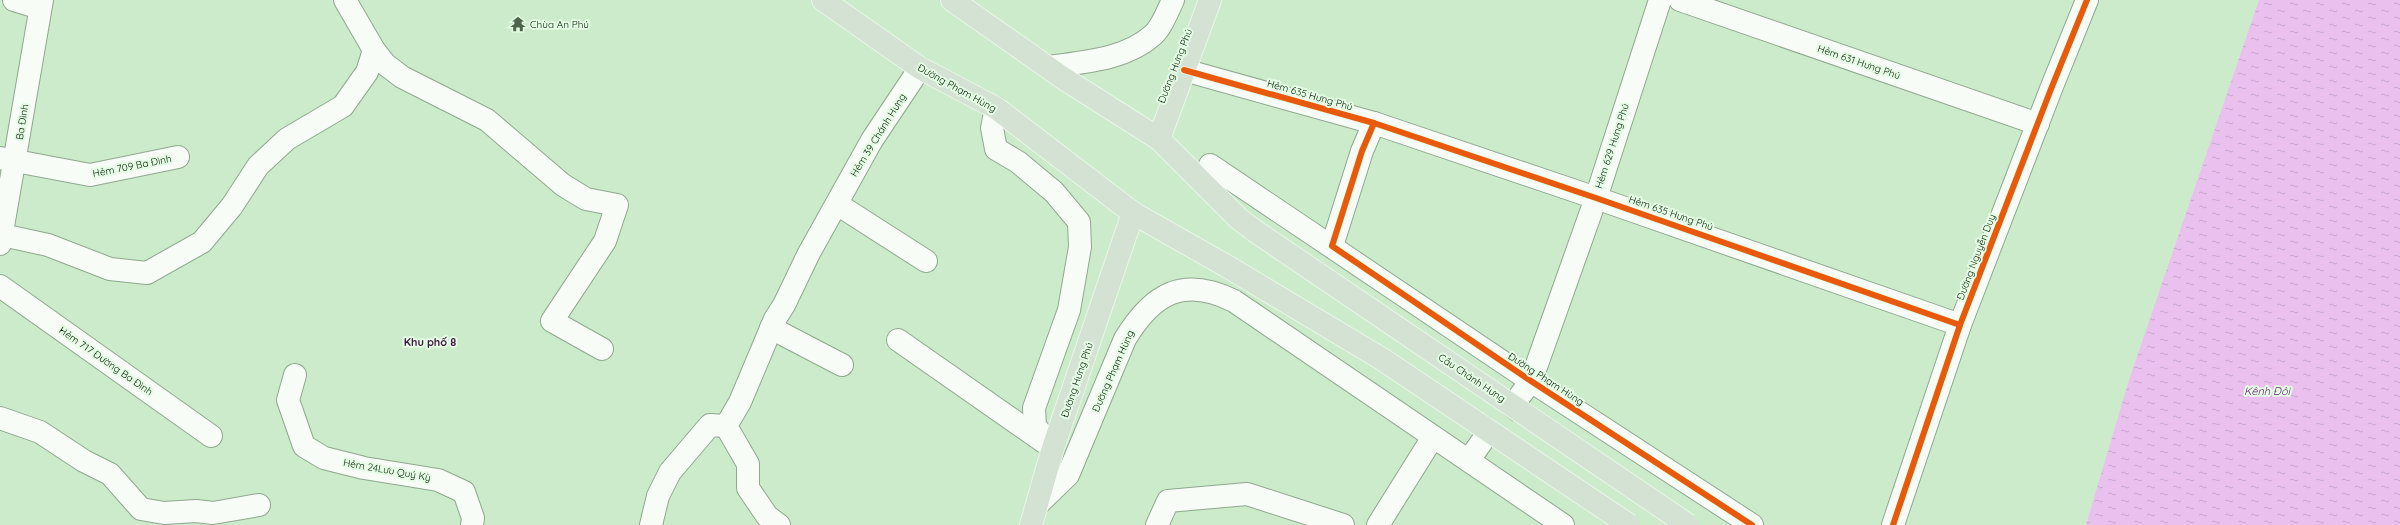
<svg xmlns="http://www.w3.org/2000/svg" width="2400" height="525" viewBox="0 0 2400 525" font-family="Quicksand,sans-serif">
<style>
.water{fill:url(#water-ripples)}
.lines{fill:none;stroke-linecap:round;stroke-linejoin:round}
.minor-tunnel{stroke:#aeccad;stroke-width:22;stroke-dasharray:22 11;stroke-linecap:butt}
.minor-casing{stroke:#90a88f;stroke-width:24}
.major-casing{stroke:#e8f6e7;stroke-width:24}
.minor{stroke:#f7fcf7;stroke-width:22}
.major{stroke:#d4e2d4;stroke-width:22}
.major-bridge-casing{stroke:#e8f6e7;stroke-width:24;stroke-linecap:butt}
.major-bridge{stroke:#d4e2d4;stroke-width:22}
.cycleway-casing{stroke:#e4fce4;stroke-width:8}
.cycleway{stroke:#e8590c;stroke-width:6}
.labels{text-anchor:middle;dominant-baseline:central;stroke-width:4;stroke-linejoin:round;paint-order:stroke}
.poi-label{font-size:10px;fill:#081f08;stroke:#e4fce4;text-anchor:start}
.street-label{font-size:10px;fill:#081f08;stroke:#e4fce4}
.neighbourhood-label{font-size:11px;font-weight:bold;fill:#411446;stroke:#e4fce4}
.water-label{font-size:11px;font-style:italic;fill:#6b1b73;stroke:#e4fce4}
</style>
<defs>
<pattern id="water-ripples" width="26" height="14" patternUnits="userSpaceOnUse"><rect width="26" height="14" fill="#eac1ee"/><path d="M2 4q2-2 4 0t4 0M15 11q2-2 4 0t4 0" fill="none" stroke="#c7a5cb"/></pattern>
</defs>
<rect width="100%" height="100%" fill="#cbebca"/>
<!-- water -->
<polygon class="water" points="2259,0 2400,0 2400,525 2086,525 2129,380"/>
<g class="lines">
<!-- minor-tunnel -->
<polyline class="minor-tunnel" points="1483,440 1519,397"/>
<!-- minor casing -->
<g class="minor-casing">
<g id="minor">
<polyline points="14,0 40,8"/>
<polyline points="345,0 374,50 385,64 402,77 487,120 563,185 586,199 617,205 605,241 552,321 602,349"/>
<polyline points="1680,0 2038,124"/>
<path d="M1048,67C1083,62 1125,60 1153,35C1162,27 1168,10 1173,0"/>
<polyline points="1184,70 1374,123 1596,198 1960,325"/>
<polyline points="996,108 992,128 996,149 1018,162 1054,192 1079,222 1080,247 1069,310 1034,408 1035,426 1053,448"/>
<polyline points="0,158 90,175 178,157"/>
<polyline points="1210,165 1531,381 1752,525"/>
<polyline points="837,204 926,261"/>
<polyline points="2,235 48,245 110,269 147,273 202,242 232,206 258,166 287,139 343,106 367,72 374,50"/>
<polyline points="0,244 42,0"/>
<polyline points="1332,246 1362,151 1374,123"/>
<polyline points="0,286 211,436"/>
<polyline points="771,328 842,365"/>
<polyline points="898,340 1044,442"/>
<polyline points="295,375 288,400 304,446 324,458 364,468 438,480 464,492 473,518 472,525"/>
<polyline points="1519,397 1531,381 1596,198 1660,0"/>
<polyline points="0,418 40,432 84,461 110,474 141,509 164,513 196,511 213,513 259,505"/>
<polyline points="1469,460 1483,440"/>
<path d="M1037,505L1068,475L1125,339C1153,293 1183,276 1234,301L1563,525"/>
<polyline points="651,525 658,496 670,472 710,425 726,426"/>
<polyline points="779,525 767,516 748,488 748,464 726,426 740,402 775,319 784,305 809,253 872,140 920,68"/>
<polyline points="1157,525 1168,501 1247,494 1343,525"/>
<polyline points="1378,525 1433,437"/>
<polyline points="1893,525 1960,325 2051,89 2087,0"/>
</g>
</g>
<!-- major casing -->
<g class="major-casing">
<g id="major">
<polyline points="823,0 920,68 996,108 1133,213 1230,268"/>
<polyline points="952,0 1063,78 1159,139 1239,219 1255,231"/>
<polyline points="1159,139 1210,0"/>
<polyline points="1031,525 1053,448 1133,213"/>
</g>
</g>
<!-- minor -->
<use href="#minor" class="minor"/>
<!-- major -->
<use href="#major" class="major"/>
<!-- major-bridge casing -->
<g class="major-bridge-casing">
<g id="major-bridge">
<polyline points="1255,231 1688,525"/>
<polyline points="1230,268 1382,359 1629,525"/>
</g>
</g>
<!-- major-bridge -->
<use href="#major-bridge" class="major-bridge"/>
<!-- cycleway casing -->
<g class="cycleway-casing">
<g id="cycleway">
<polyline points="1184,70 1374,123 1596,198 1960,325"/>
<polyline points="1374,123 1362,151 1332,246 1531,381 1752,525"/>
<polyline points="1893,525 1960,325 2051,89 2087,0"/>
</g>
</g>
<!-- cycleway -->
<use href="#cycleway" class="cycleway"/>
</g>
<!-- icons -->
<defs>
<g id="temple-bare" transform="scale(1.2)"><path d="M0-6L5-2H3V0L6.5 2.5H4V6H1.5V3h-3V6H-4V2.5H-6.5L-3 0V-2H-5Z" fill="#4c664c" stroke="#e4fce4" stroke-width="2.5" paint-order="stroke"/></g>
</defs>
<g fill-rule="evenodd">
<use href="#temple-bare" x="518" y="24"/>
</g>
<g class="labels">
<!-- poi labels -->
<g class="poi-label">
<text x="530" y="24">Chùa An Phú</text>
</g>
<!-- street labels -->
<g class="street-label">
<text transform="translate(1859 62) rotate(19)">Hẻm 631 Hưng Phú</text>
<text transform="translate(1175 66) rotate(-69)">Đường Hưng Phú</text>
<text transform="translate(957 88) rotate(29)">Đường Phạm Hùng</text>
<text transform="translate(1310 95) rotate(16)">Hẻm 635 Hưng Phú</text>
<text transform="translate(22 122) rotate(-81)">Ba Đình</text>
<text transform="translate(878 135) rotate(-58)">Hẻm 39 Chánh Hưng</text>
<text transform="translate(1612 146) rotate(-72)">Hẻm 629 Hưng Phú</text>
<text transform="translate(132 166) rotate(-11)">Hẻm 709 Ba Đình</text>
<text transform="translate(1671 213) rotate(19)">Hẻm 635 Hưng Phú</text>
<text transform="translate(1976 257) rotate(-69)">Đường Nguyễn Duy</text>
<text transform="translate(106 361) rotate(35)">Hẻm 717 Đường Ba Đình</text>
<text transform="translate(1113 371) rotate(-66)">Đường Phạm Hùng</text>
<text transform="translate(1472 378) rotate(34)">Cầu Chánh Hưng</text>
<text transform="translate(1546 379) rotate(33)">Đường Phạm Hùng</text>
<text transform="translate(1077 380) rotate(-71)">Đường Hưng Phú</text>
<text transform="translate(387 470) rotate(10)">Hẻm 24Lưu Quý Kỳ</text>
</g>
<!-- neighbourhood labels -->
<g class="neighbourhood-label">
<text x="430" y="342">Khu phố 8</text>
</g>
<!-- water labels -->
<g class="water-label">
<text x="2267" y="391">Kênh Đôi</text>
</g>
</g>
</svg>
